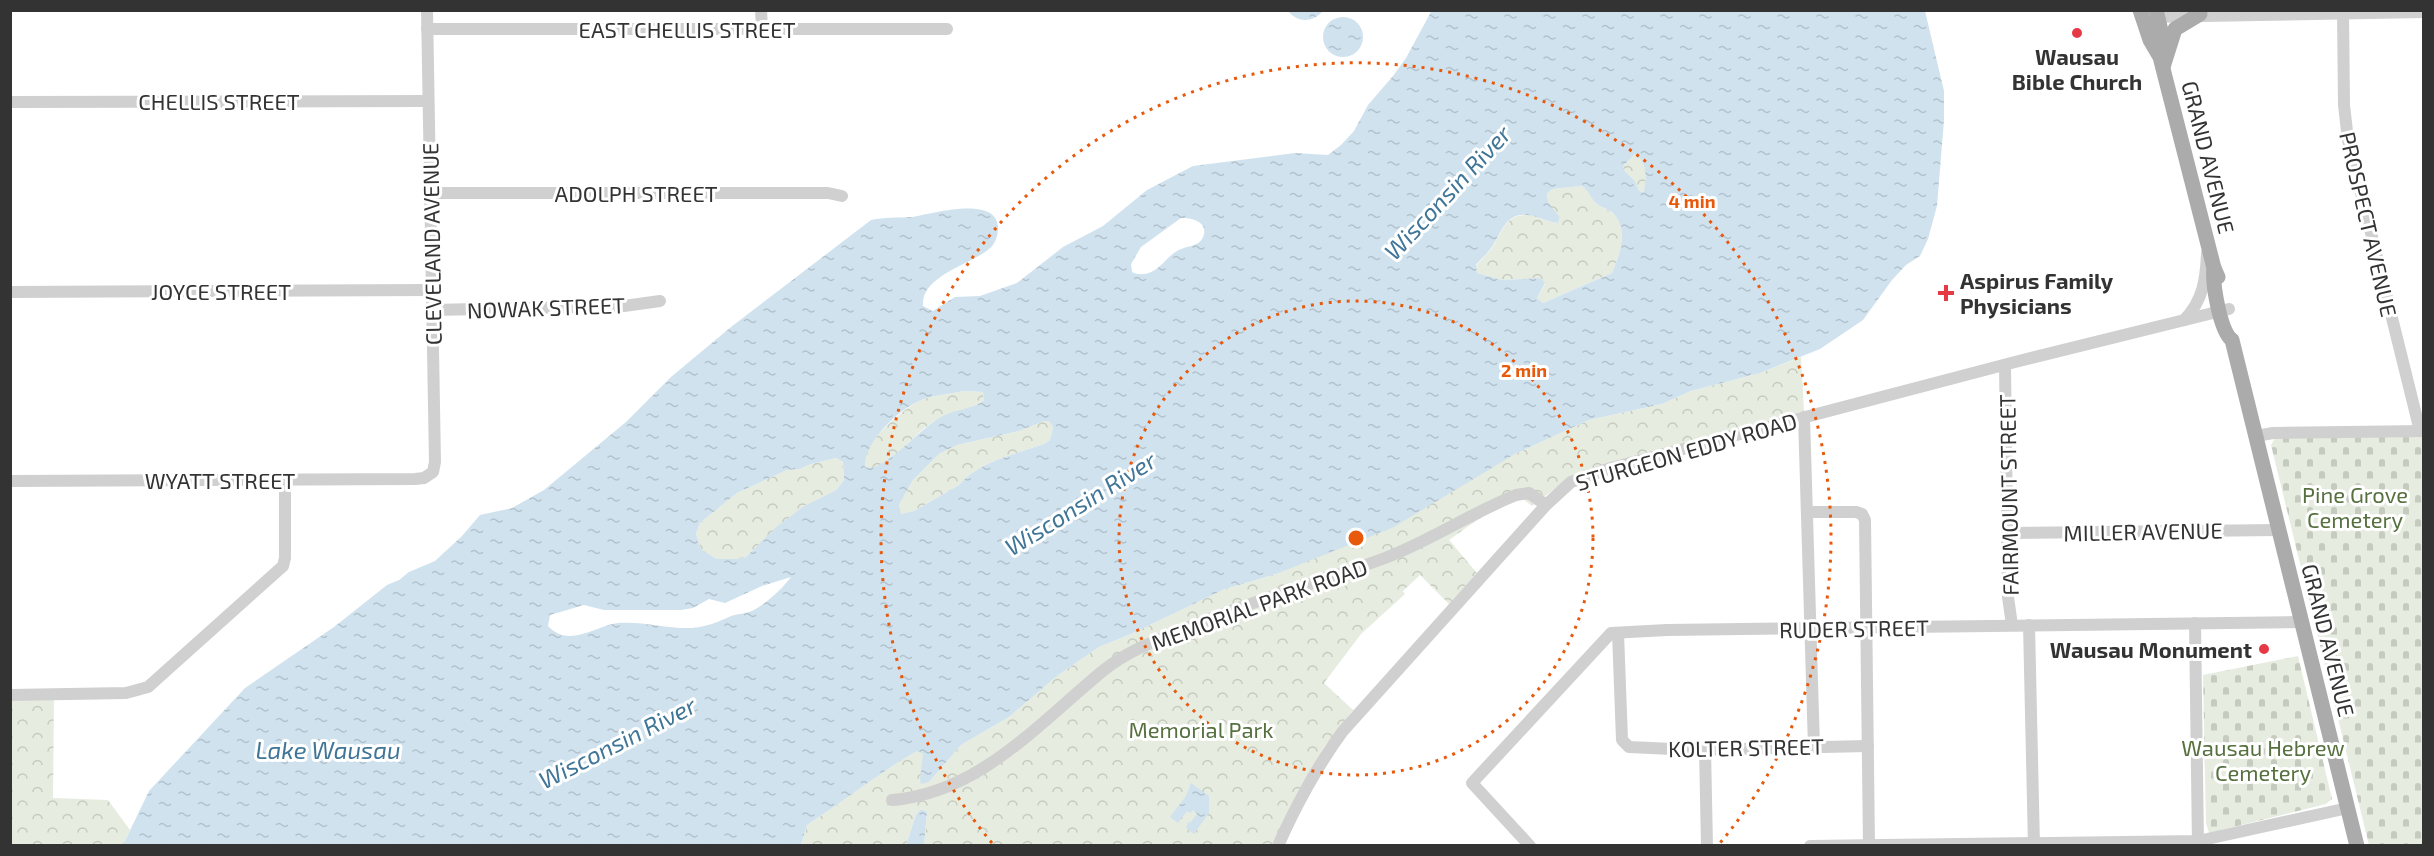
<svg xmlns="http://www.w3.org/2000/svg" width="2434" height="856" viewBox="0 0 2434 856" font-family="'Exo 2',sans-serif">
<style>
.cemetery{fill:url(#cemetery-stones)}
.park{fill:url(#park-crowns)}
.water{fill:url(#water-ripples);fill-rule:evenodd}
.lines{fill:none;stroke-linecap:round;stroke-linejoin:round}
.minor{stroke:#d0d0d0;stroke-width:12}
.major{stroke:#ababab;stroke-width:15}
.ring{fill:none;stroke:#e8590c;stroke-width:3;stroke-dasharray:3 6}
.poi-dot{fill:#e63946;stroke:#fff;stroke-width:2}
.labels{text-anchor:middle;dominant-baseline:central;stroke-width:6;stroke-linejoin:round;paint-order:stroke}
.street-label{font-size:22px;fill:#333;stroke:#fff}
.poi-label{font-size:22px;font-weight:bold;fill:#333;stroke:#fff}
.park-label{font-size:22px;fill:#56703f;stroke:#fff}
.water-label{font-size:24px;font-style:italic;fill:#3f7597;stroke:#fff}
.centre{fill:#e8590c;stroke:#fff;stroke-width:3}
.ring-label{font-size:18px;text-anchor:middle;font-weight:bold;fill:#e8590c;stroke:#fff;stroke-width:6;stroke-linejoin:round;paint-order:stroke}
</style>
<defs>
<pattern id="cemetery-stones" width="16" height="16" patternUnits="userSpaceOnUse" patternTransform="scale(1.5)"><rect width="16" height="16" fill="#e6ecdf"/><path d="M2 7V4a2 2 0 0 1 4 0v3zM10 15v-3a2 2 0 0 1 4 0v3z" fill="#c6cbc0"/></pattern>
<pattern id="park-crowns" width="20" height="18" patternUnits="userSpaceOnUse" patternTransform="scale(1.5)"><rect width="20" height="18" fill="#e6ecdf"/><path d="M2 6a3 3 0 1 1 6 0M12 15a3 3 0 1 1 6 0" fill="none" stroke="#c6cbc0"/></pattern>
<pattern id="water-ripples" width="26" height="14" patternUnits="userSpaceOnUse" patternTransform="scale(1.5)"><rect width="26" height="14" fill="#cfe2ee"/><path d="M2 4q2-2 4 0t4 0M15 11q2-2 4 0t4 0" fill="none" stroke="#b2c2cd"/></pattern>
</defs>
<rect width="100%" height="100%" fill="#fff"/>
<!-- cemetery -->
<g class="cemetery">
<polygon points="2423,435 2423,845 2369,845 2271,445 2275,438"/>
<polygon points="2298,656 2332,799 2326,804 2209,833 2206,823 2203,675"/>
</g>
<!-- park -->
<g class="park">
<path d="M1635,154C1648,163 1646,178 1645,192L1639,191L1635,181L1623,169L1624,165Z"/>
<path d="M1582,186C1589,191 1591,198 1597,204C1602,208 1609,210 1614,214C1629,230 1619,256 1612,273L1543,303L1537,298L1545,284L1541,278L1502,280L1477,273L1476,266C1481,260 1487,254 1492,248C1502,233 1505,214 1527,215C1537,216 1547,222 1558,223L1560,217L1548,202L1547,194L1552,189Z"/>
<path d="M1801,357L1804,411L1592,468L1569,478L1532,506L1523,499C1496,505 1472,524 1449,540L1477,573L1449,604L1420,575L1403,591L1405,594L1361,634L1324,683L1353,710L1324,747L1273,845H924L927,812L921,809L916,815L906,845L801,846L807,825C844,801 879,773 917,751L923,754L929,782L961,745L1009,717L1057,676L1099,647L1131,634L1225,589L1276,574L1515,454L1589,420L1662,404L1691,391L1760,373Z"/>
<path d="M964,391L983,392L984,400C970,411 949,412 933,422C911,436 894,463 869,469L865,467C865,464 864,461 864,458C867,441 904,408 919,401C932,395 950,394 964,391Z"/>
<path d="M1044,421H1049L1053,427L1050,440L1044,444C1016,454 979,461 959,485L914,511L901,514L899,505L913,480L939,454L957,445L1019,431Z"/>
<polygon points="836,458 843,462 844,480 836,490 804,506 775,529 746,557 739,559 717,559 701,549 696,534 700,523 737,493 787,470 800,469 811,464"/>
<polygon points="54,698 53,798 108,800 130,830 123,845 11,845 10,699"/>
</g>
<!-- water -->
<g class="water">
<path d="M1432,10L1925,11L1944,91V120L1937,206L1928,239L1920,256L1906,265L1892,280L1863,320L1820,349L1760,373L1691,391L1662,404L1589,420L1515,454L1392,528L1276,574L1225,589L1131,634L1099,647L1057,676L1009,717L961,745L929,782L921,784L920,780L923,754L917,751C879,773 844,801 807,825L801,845H123L149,791L245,688L334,627L387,585L399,580L409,572L435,561L462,536L480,515L512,508L544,490L626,422L671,377L731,327L871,220C885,217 898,218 912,217C930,214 998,194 998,228C998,235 995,245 989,249C972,264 920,276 923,306L933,311L955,297L980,296L1017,283L1063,247L1103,226L1147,190L1193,166L1295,153L1328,155L1341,145L1354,131L1368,105L1393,76L1406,58ZM1635,154C1648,163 1646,178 1644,192L1639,191L1635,181L1623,169L1624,165ZM1582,186C1589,191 1591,199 1597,204C1602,208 1610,210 1614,214C1629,231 1619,256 1612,273L1543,303L1537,298L1545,283L1541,278L1502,280L1477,273L1476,265C1481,259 1487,254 1492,247C1502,233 1505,213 1527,215C1538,216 1547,222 1558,223L1560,217L1548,202L1547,194L1552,189ZM1181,218C1192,217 1211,223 1202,239C1198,247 1184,246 1177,251C1168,256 1161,268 1151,272C1145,275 1137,275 1132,272L1131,264L1141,247ZM964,391L983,392L984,400C975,408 961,409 950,413C939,417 930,424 922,431C910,440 880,473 865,467C863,444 898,410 919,401C932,395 950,394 964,391ZM1044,421H1049L1053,427L1050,440L1044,444C1016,454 979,461 959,485L914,511L901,514L899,505L913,480L939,454L957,445L1019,431ZM836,458L843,462L844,480L836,490L804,506L775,528L746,557L739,559H717L701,549L696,534L700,523L737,493L787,470L800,469L811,464ZM791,577C783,588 762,608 749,612C743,614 737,614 731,616C718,622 706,627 692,628C667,629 643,621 618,623C597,625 569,649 548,626L550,615L584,605L604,610H681L693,608L709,599L725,603L762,586Z"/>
<path d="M1288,11H1323C1312,23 1298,23 1288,11Z"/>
<circle cx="1343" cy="37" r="20"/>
<polygon points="1191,783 1209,796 1209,813 1194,834 1186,828 1188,822 1190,823 1197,814 1193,810 1190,813 1187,811 1178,823 1170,817 1186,796"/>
<polygon points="921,809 927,812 924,845 906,845 916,815"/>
</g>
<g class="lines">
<!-- minor -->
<g class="minor">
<polyline points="761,10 762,29"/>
<polyline points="2343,13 2344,105 2348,140 2420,431"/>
<polyline points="2149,17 2424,12"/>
<polyline points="427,29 947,29"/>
<polyline points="10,102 428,101"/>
<polyline points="430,193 828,193 842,196"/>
<polyline points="10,292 431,290"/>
<polyline points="432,310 624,306 660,301"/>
<path d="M2184,320C2203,301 2206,279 2207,253"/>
<polyline points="2005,365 2008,597 2012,625"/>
<polyline points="1804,417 1814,747"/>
<polyline points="2256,436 2273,433 2424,431"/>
<polyline points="10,481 415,479 424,478 433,472 435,462 427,10"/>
<polyline points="1807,512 1856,512 1862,514 1865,520 1869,846"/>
<polyline points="2008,533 2279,530"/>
<polyline points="2195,623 2198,846"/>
<polyline points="2029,625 2034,846"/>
<polyline points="1618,633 1622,740 1629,747 1694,750 1868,746"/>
<polyline points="10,695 126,693 148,687 283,566 285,558 285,480"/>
<polyline points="1705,749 1707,846"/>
<path d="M892,800C980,793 1040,722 1104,670C1128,651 1157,640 1184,629C1250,601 1318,583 1385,558C1430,541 1471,513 1516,495L1529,493L1546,505"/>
<path d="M1278,846C1294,809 1319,763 1343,731L1546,505L1571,482L1611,468L2015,362L2229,309"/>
<polyline points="1530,846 1472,783 1611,633 1667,630 2302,622"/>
<polyline points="1810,846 2198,841 2348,808"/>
</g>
<!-- major -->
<g class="major">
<polyline points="2140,10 2150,40 2160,57 2214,268 2218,277"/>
<polyline points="2156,10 2163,39 2161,54"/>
<polyline points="2163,67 2175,29 2200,14"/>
<path d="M2214,268C2212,283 2220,331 2232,340L2357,846"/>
</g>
</g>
<!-- distance rings -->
<g class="ring">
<circle cx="1356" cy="538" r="237"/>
<path d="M992 843A475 475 0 1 1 1720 843"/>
</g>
<!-- markers -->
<g class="poi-dot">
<circle cx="2077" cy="33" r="6"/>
<path d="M1943 284h6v6h6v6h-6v6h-6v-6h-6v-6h6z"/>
<circle cx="2264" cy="649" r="6"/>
</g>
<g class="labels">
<!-- street labels -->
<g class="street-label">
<text x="687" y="29">EAST CHELLIS STREET</text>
<text x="219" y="101">CHELLIS STREET</text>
<text transform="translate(2209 157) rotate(76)">GRAND AVENUE</text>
<text x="636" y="193">ADOLPH STREET</text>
<text transform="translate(2369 224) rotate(77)">PROSPECT AVENUE</text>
<text transform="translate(431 244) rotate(-91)">CLEVELAND AVENUE</text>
<text x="221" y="291">JOYCE STREET</text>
<text transform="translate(546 307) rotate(-2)">NOWAK STREET</text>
<text transform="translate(1686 451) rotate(-16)">STURGEON EDDY ROAD</text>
<text x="220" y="480">WYATT STREET</text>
<text transform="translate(2008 495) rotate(-91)">FAIRMOUNT STREET</text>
<text transform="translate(2143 531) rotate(-1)">MILLER AVENUE</text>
<text transform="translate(1259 604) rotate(-20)">MEMORIAL PARK ROAD</text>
<text transform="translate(1854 628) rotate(-1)">RUDER STREET</text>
<text transform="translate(2329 640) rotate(76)">GRAND AVENUE</text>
<text transform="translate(1746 747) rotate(-1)">KOLTER STREET</text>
</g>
<!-- poi labels -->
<g class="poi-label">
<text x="2077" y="56">Wausau<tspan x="2077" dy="25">Bible Church</tspan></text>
<text x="1960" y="280" text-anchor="start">Aspirus Family<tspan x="1960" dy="25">Physicians</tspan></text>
<text x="2252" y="649" text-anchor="end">Wausau Monument</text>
</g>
<!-- park labels -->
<g class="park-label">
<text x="2355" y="494">Pine Grove<tspan x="2355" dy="25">Cemetery</tspan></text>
<text x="1201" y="729">Memorial Park</text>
<text x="2263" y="747">Wausau Hebrew<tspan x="2263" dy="25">Cemetery</tspan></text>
</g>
<!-- water labels -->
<g class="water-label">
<text transform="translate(1447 192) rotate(-47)">Wisconsin River</text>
<text transform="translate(1080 503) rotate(-32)">Wisconsin River</text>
<text transform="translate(617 742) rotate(-27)">Wisconsin River</text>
<text x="328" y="749">Lake Wausau</text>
</g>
</g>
<circle cx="1356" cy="538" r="9" class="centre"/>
<g class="ring-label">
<text x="1692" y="208">4 min</text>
<text x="1524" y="377">2 min</text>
</g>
<!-- border -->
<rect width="2434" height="856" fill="none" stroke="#333333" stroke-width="24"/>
</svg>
